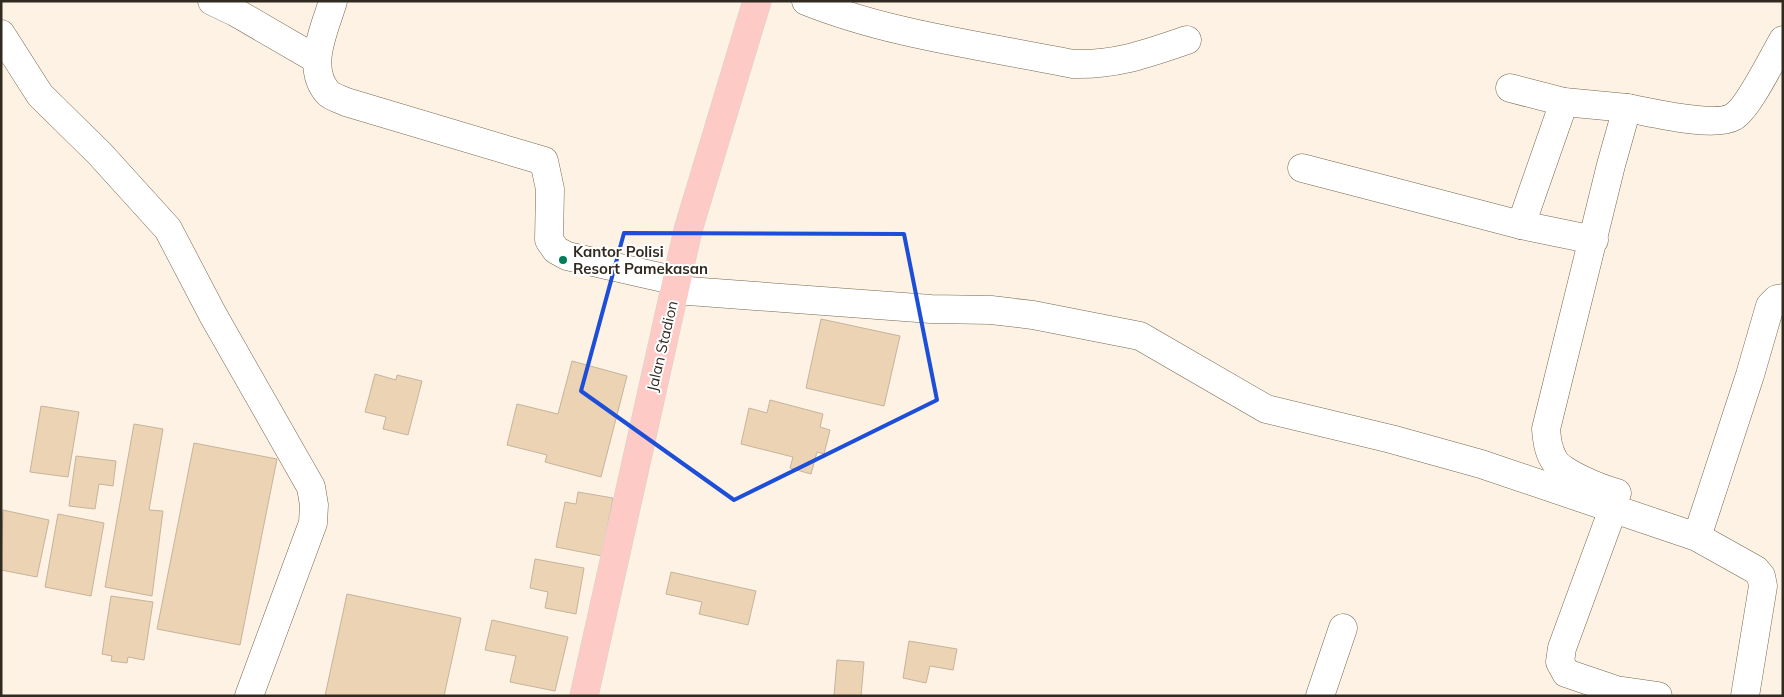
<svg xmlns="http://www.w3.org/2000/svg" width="1784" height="697" viewBox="0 0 1784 697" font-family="Mulish,sans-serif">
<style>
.building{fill:#ebd3b3;stroke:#c6b49c}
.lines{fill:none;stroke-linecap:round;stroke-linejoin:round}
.minor-casing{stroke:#766751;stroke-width:29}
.major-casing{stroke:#d6d4d3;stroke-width:29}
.minor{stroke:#fff;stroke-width:28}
.major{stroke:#fdcac5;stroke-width:28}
.marked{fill:none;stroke:#1d4ed8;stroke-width:4;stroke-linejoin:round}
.poi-dot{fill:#007d5b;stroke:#fff;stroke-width:2}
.labels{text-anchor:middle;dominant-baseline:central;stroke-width:4;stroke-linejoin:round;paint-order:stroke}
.poi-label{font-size:15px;font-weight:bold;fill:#312a21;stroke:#fff;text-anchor:start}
.street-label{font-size:15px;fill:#312a21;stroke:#fff}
</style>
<rect width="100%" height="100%" fill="#fdf2e3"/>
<!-- building -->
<g class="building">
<polygon points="821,319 900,336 884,406 806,388"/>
<polygon points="572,361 627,376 601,477 545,462 547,455 507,445 517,404 558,414"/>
<polygon points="375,374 396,380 397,375 422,381 408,435 383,429 386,417 365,412"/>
<polygon points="770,400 823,414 820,427 830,430 824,454 817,452 811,474 790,468 793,457 741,444 749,408 767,413"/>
<polygon points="41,406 79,412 68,477 30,472"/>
<polygon points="134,424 163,429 149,510 163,511 152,596 105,587"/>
<polygon points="194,443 277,459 240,645 157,629"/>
<polygon points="76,456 116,461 113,486 99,484 95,509 69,506"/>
<polygon points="578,492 613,498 602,556 556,547 565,502 576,504"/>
<polygon points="3,510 49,520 37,577 1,570"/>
<polygon points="58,514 104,523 91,596 45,587"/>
<polygon points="535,559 584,568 576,614 545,608 548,592 530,588"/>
<polygon points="671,572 756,591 748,625 699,614 702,602 666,594"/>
<polygon points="347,594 461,618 444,696 325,696"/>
<polygon points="111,596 153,602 144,660 128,657 127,663 111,661 112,656 102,654"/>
<polygon points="492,620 568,637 555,691 510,682 516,656 485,650"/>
<polygon points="909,641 957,649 953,670 930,666 926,683 903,678"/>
<polygon points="837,660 864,662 861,696 834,696"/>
</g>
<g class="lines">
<!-- minor casing -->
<g class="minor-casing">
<g id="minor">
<polyline points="212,1 235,12 316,59"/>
<path d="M333,1C325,29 305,67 328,93C332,97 340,99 346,102L544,161L550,189L549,240L556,250L567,256L677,281"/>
<path d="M806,1C891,35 985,46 1073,64C1117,65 1146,54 1187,40"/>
<polyline points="1,34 40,95 100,154 168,229 213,315 311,487 314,505 313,523 249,696"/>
<polyline points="1510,88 1564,102 1627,108"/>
<polyline points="1302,168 1521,225 1594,240"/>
<polyline points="1521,225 1564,102"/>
<polyline points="675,290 931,309 991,310 1033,315 1140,336 1266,409 1391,439 1481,464 1697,537 1756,570 1761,576 1763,586 1745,696"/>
<path d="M1617,493C1602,489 1561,473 1554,460C1548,450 1547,440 1546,429L1611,165L1627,108C1650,112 1714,128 1733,117C1748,109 1773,57 1783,40"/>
<polyline points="1613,509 1562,648 1560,662 1566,673 1616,690 1658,696"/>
<polyline points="1697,537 1750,375 1770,306 1777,299 1783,298"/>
<polyline points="1320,696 1343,628"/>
</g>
</g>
<!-- major casing -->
<g class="major-casing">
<polyline id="major" points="584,696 688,230 757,1"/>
</g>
<!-- minor -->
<use href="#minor" class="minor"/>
<!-- major -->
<use href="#major" class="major"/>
</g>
<!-- marked area -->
<path class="marked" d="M624,233L904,234L937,400L734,500L581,391Z"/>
<!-- markers -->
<circle class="poi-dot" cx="563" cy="260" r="5"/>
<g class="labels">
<!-- poi labels -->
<g class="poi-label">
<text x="573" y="251">Kantor Polisi<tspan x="573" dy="17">Resort Pamekasan</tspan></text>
</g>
<!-- street labels -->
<g class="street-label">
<text transform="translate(662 346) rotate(-77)">Jalan Stadion</text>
</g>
</g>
<!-- border -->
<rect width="1784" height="697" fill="none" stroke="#312a21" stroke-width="5"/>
</svg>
